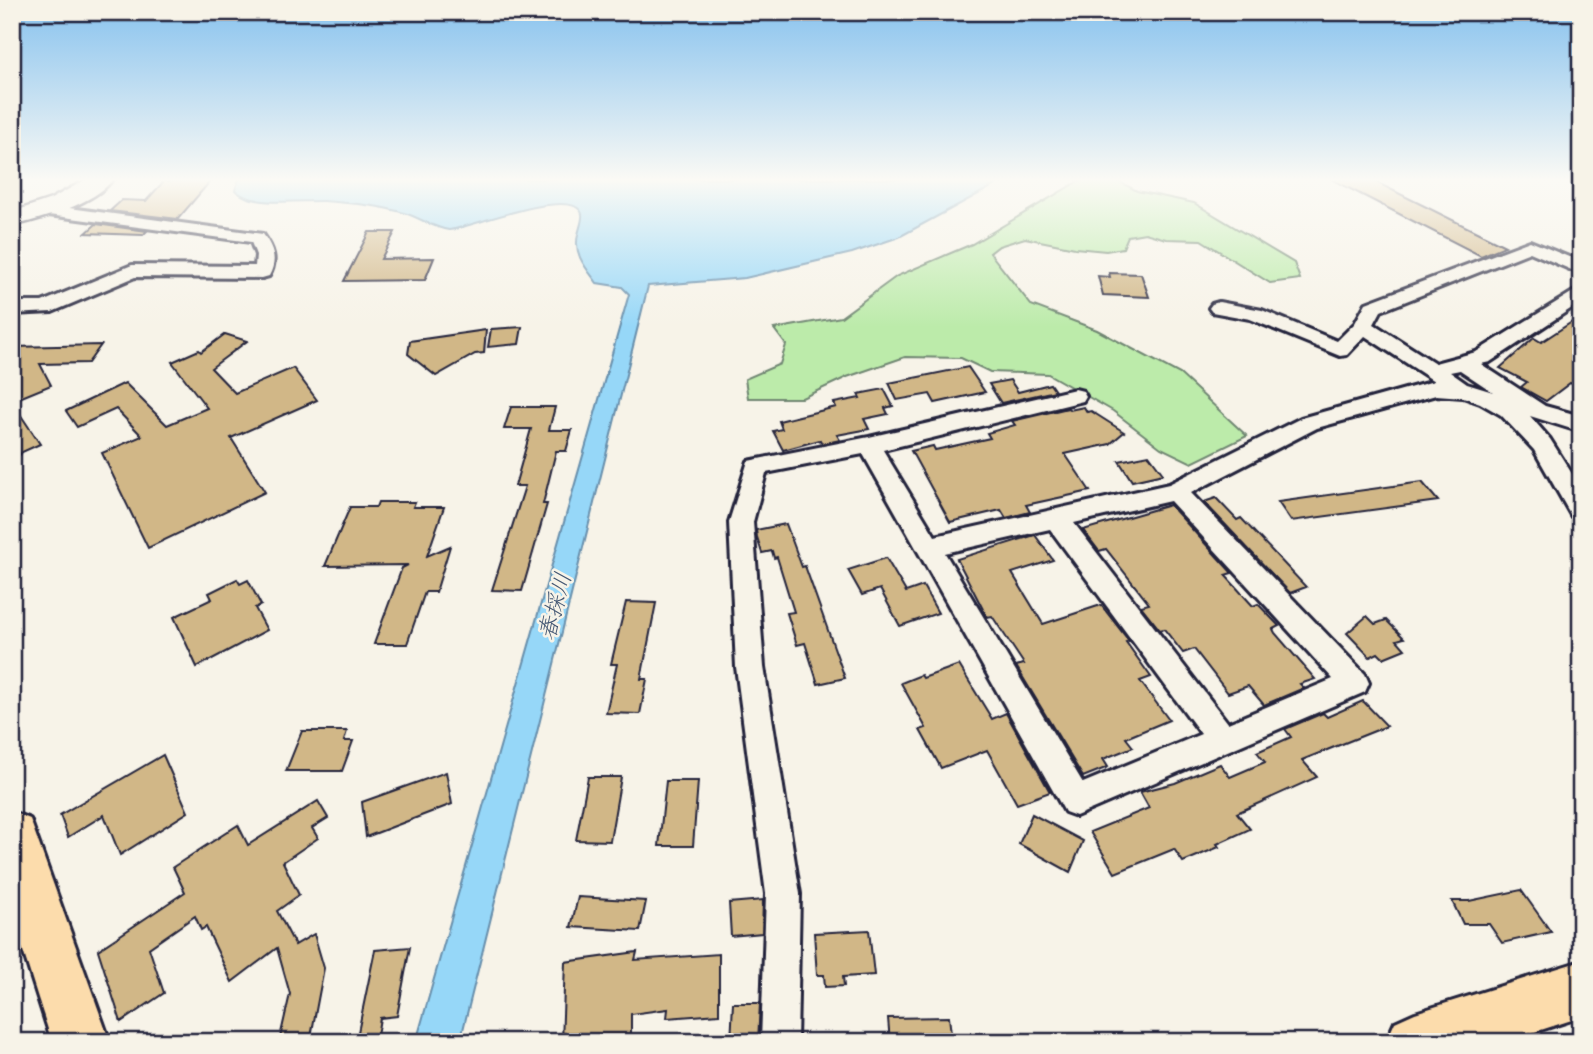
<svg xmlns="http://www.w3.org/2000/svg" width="1593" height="1054" viewBox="0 0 1593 1054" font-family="Delius,'Klee One',sans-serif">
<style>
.green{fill:#bcebaa;stroke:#6f8672;stroke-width:2}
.water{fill:#96d7f8;stroke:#688fac;stroke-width:2}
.building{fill:#d1b787;stroke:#22223b;stroke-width:2}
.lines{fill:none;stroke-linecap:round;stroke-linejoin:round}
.street-casing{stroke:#22223b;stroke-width:6}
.secondary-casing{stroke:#22223b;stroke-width:5}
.primary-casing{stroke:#22223b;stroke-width:6}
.street{fill:#f7f3e8;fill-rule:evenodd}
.secondary{fill:#f7f3e8;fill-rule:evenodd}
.primary{fill:#fcdcac;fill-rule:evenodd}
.labels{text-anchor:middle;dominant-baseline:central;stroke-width:5;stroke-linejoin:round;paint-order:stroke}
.water-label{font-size:23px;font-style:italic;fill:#455874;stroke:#f7f3e8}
</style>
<rect width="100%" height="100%" fill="#f7f3e8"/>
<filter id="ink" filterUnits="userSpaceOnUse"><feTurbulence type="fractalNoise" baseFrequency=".0143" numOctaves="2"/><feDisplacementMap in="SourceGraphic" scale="14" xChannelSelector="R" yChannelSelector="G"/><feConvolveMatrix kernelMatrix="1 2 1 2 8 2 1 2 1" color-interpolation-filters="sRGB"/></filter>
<g filter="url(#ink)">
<!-- green -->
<polygon class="green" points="1082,179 1120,179 1120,182 1137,191 1194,203 1294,263 1300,279 1270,283 1201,240 1166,239 1145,233 1128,236 1123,248 1106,251 1075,248 1025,238 999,246 990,253 1031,305 1097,330 1180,374 1247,436 1192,463 1161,448 1113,411 1048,374 990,372 961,358 905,357 847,377 802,398 748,398 745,379 780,364 786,345 774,329 841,317 897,276 972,244"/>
<!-- water -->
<path class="water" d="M239,179H1006L899,237L852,253L745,278L648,286L460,1042H416L629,294L622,287L597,283C586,268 573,254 578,235C579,229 583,220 582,214C574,185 469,228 449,230C433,228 419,217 404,213C379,205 350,203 324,201C301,200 252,208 235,190Z"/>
<!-- building -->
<g class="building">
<polygon points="212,179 178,219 110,211 122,200 146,201 164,181"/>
<polygon points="1331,179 1370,179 1505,246 1481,256"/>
<polygon points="96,224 147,231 143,235 86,233"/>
<polygon points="369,232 395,232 381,259 434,258 425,280 344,281"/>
<polygon points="1109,273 1141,274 1149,297 1103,295 1098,276 1110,277"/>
<polygon points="1581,316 1581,388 1570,383 1546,401 1521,387 1527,382 1500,368 1534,338 1541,342"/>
<polygon points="522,327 519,344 488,347 491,329"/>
<polygon points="486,330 484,353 475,354 436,376 408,354 410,341"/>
<polygon points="225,334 247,341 211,368 235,393 293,368 317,400 231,438 265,492 148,548 102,453 142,436 116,409 77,427 66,411 125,383 167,425 207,408 172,362 199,350 201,352"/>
<polygon points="101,345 88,363 40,364 51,385 12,401 12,347"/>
<polygon points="968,367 985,392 935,403 930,394 897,400 889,383"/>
<polygon points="1010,380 1018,392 1050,384 1055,391 1001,403 989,384"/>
<polygon points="884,389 893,406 885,408 888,414 864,419 869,429 837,435 840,440 822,444 820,440 783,450 773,431 782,429 779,421 836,407 834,403 860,398 858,394"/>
<polygon points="12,402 40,444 22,452 12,465"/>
<polygon points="511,407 555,407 549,430 572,430 566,451 556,451 543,504 547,504 522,591 492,590 525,486 515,486 531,429 504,429"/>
<polygon points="1084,407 1087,412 1091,411 1124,432 1110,444 1065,454 1090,491 1026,505 1030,512 1006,518 1001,510 950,522 911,451 933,446 935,450 990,438 987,433 1015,425 1012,421 1068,408 1070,410"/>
<polygon points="1149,455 1163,474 1132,481 1119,461"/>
<polygon points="1422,482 1438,501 1291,521 1278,502"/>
<polygon points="1216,498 1237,520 1241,518 1306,587 1290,593 1204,502"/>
<polygon points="378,502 415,502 413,507 444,507 427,556 450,546 436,592 425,592 407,644 374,644 402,568 408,565 325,566 350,507 376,507"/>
<polygon points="1170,505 1232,573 1225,575 1253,606 1258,604 1279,626 1273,629 1275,633 1315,679 1300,684 1304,688 1264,705 1248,686 1228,693 1194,649 1183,653 1164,629 1160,630 1141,606 1149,604 1106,549 1099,551 1083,530"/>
<polygon points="786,524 802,567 805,566 845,678 818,684 805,643 797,645 787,613 794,612 777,557 774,558 772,551 762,553 757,537 756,530"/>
<polygon points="1035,535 1053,560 1012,573 1043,624 1101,605 1129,641 1126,642 1151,677 1140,681 1169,720 1126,738 1133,747 1103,759 1108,767 1083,777 1016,666 1024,664 992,616 987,617 957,559"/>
<polygon points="886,558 906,592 923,586 938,613 900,626 880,589 862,595 848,570"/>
<polygon points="237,579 240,584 248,580 261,605 255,608 267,630 197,667 174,617 212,599 209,593"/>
<polygon points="626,602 656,603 641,679 647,679 640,714 606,713 617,664 611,664"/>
<polygon points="1367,616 1375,624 1386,620 1404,638 1397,640 1405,649 1383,658 1378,653 1370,657 1347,633"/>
<polygon points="959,665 992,719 1006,713 1050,792 1017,804 987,750 941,768 920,730 926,728 901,683 921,675 923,678"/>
<polygon points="1363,701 1387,726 1302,760 1317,777 1237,813 1250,829 1217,844 1219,847 1183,862 1174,849 1115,873 1090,832 1149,808 1140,792 1175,783 1220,764 1230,777 1265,762 1257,752 1291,737 1285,729 1323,713 1327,717"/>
<polygon points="302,731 347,731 344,741 353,741 342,771 286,771"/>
<polygon points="163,755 188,812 120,855 104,815 68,837 60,815"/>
<polygon points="446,772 452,804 366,837 362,802"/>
<polygon points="588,777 621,777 610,841 576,840"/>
<polygon points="666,781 698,781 693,846 659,846"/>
<polygon points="318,801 328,818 312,828 318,838 283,862 299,895 277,911 295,945 314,934 324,968 310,1042 279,1042 290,994 277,948 232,982 206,927 201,930 195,916 149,948 164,993 121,1022 98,950 185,892 173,867 238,825 248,845"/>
<polygon points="1032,814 1083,841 1070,872 1019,844"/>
<polygon points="1521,890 1551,932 1502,943 1489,924 1463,924 1452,901 1469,901"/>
<polygon points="578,897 646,901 640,931 571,927"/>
<polygon points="763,900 762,933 731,936 729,903"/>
<polygon points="869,930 874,975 843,977 844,986 825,987 824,975 817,975 814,933"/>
<polygon points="410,947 397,1016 380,1018 376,1042 356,1042 375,950"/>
<polygon points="637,952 635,960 719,954 719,1014 667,1018 668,1009 631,1014 631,1042 562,1042 565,962"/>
<polygon points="733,1003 760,1003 758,1042 731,1042"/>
<polygon points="949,1017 952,1042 890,1042 888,1018"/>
</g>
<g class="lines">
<!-- street casing -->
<g class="street-casing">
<g id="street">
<path d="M47,205L263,234C273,248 278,260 269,276L262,278L135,277L52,312L12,314V302H42L132,265L255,266L256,255L251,242L41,214L39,210Z"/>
<path d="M1530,241L1581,262V274L1530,252L1381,311L1374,324L1435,363L1476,352L1581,287V302L1490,362L1481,364L1545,406L1581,416V432L1530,416L1550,439L1581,488V520L1572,517L1534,450L1501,415L1480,403L1463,397L1436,395L1317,428L1191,493L1365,674L1369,683L1365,692L1076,816L1065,812L863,454L766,473L753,522L764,667L800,894L797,1042H761L766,894L736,667L729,522L748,461L869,437L1075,389L1083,391L1086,396L1083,401L883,450L935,536L1169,484L1301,418L1434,381L1365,336L1347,355L1340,356L1250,319L1212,312L1209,308L1212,304L1219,302L1262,310L1337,341L1355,323L1366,303ZM1460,370L1493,392L1467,384L1450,372ZM1170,501L1333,679L1228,723L1074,523ZM1050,529L1201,734L1083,783L945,553Z"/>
</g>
</g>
<!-- secondary casing -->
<g class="secondary-casing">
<path id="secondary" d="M87,179H113C95,204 41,219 12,226V212L51,199Z"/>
</g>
<!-- primary casing -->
<g class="primary-casing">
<g id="primary">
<polygon points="12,812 30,819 110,1042 52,1042 12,916"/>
<polygon points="1581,961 1581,1017 1504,1042 1386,1042 1395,1022 1415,1013"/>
</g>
</g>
<!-- street -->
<use href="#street" class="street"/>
<!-- secondary -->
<use href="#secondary" class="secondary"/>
<!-- primary -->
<use href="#primary" class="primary"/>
</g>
</g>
<!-- sky -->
<linearGradient id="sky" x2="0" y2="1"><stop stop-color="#87c2ee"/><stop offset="0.55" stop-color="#fbfaf5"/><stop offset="1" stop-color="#fbfaf5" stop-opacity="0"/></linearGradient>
<rect width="1593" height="327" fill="url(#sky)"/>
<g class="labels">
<!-- water labels -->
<g class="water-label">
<text transform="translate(554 606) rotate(-75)">春採川</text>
</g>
</g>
<!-- margin -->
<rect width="1593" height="1054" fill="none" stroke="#f7f3e8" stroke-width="42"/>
<rect x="21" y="21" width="1551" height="1012" fill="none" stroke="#22223b" stroke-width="2.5" filter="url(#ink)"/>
</svg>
